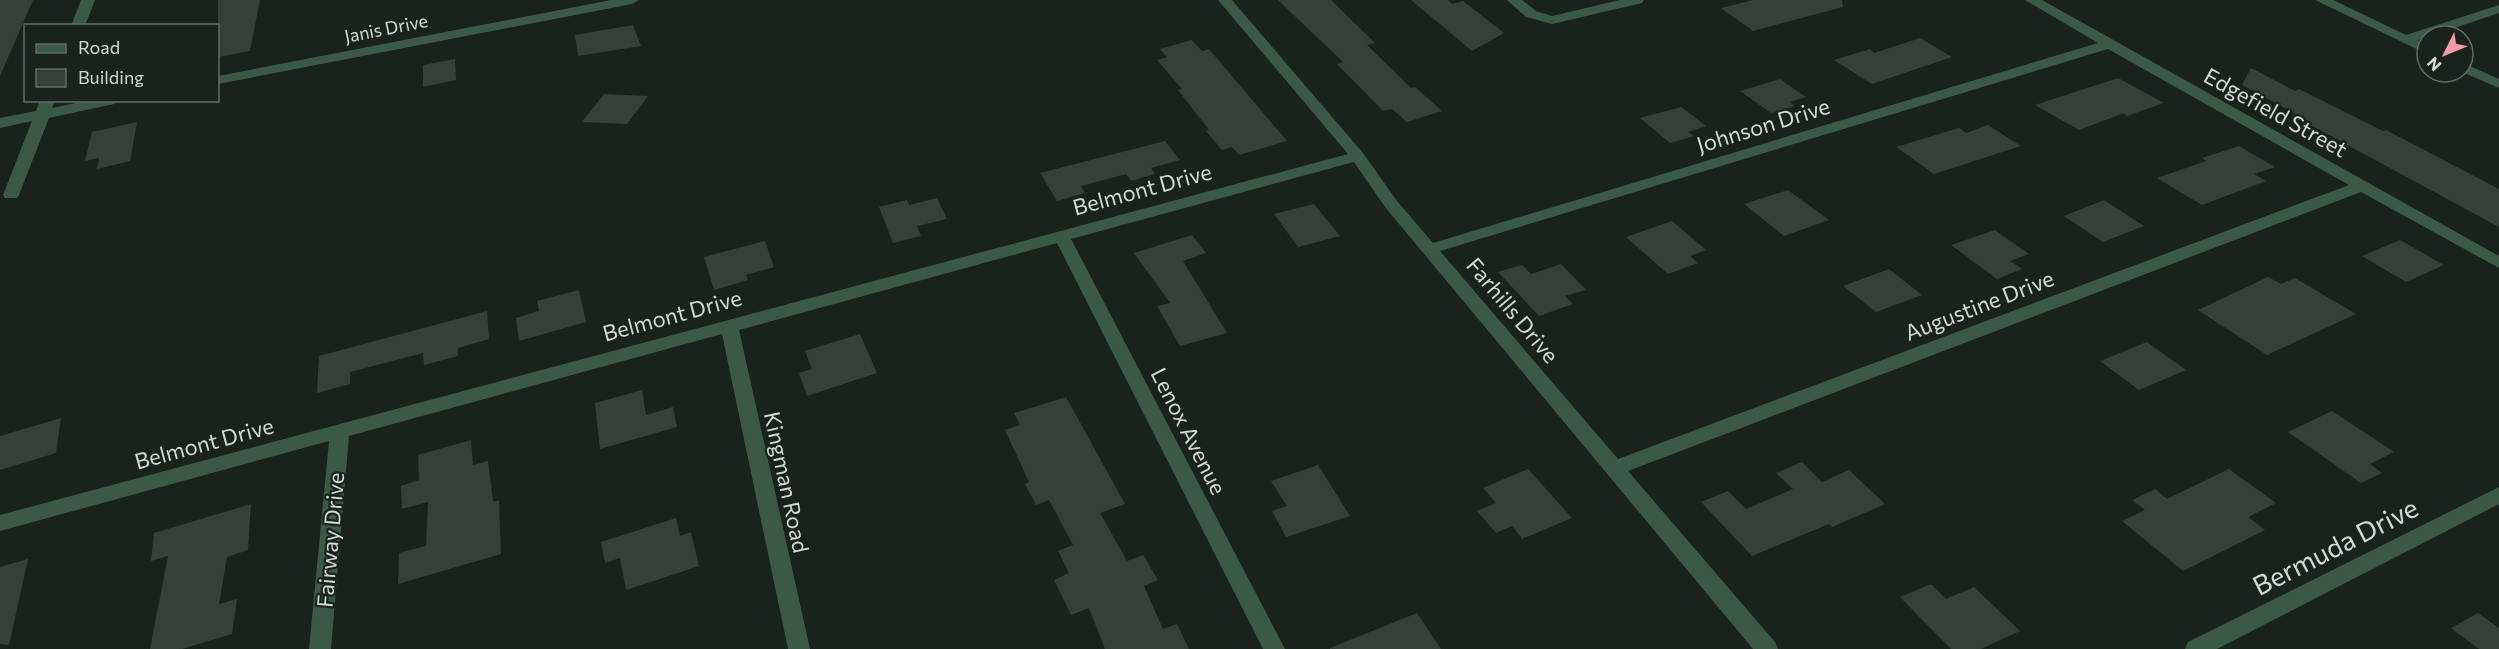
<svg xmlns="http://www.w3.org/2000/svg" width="2499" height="649" viewBox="0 0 2499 649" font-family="Commissioner,sans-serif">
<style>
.building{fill:#36403a}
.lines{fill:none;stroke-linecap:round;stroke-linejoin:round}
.minor{fill:#3b5947;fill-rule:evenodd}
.labels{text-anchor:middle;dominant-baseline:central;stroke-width:4.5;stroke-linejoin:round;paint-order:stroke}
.far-street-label{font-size:18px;fill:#d3dad6;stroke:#19221c}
.street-label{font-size:22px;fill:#d3dad6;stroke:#19221c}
.near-street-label{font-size:27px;fill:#d3dad6;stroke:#19221c}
</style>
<rect width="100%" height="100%" fill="#19221c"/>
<!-- building -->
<g class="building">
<polygon points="0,0 33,0 0,76"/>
<polygon points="218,0 260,0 250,51 218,57"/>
<polygon points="1278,0 1331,0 1375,43 1367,45 1411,88 1415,87 1442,111 1407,122 1392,109 1383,111 1337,64 1343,62"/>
<polygon points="1411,0 1448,0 1452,4 1463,1 1504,33 1472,51"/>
<polygon points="1753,0 1842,0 1843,7 1753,31 1721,8"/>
<polygon points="633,25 641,46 578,56 575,35"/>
<polygon points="1920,38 1952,57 1872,84 1834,60 1870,49 1874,53"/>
<polygon points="1192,40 1202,51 1209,49 1287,141 1239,155 1232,147 1222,150 1206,131 1209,130 1178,90 1182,89 1157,60 1167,57 1160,49"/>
<polygon points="455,59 456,80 423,87 423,65"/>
<polygon points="2251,68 2295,91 2299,89 2383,131 2386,130 2499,189 2499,227 2292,115 2296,114 2242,85"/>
<polygon points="2118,78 2164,103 2127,116 2124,113 2079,130 2035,105"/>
<polygon points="1780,79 1806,97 1790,102 1795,106 1771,113 1740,91"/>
<polygon points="604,94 648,96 627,124 582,122"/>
<polygon points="1681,107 1706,126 1688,132 1694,136 1670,143 1640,118"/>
<polygon points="137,122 130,161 97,169 99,158 85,161 92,132"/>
<polygon points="1988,125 2021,146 1934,174 1896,147 1959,128 1966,133"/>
<polygon points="1165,141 1180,160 1151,168 1155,174 1131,181 1126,174 1081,186 1085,193 1057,201 1040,173"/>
<polygon points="2239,146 2275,167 2254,174 2266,181 2202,205 2157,178 2206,161 2202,158"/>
<polygon points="1788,190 1829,220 1784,236 1744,204"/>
<polygon points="937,198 947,219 917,226 921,236 893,243 879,207 907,200 909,205"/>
<polygon points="2104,200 2144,226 2103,242 2064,216"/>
<polygon points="1314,204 1340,236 1298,247 1274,214"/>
<polygon points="1672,221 1706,250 1690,256 1698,263 1668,274 1626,237"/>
<polygon points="1995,230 2029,254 2010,261 2022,269 1997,279 1951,245"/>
<polygon points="1192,235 1206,253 1183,261 1227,333 1180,346 1157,306 1170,303 1134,253"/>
<polygon points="2400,240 2444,265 2406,282 2362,256"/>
<polygon points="765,241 774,267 746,275 748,280 714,290 704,257"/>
<polygon points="1561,264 1586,290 1565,296 1573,304 1539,316 1498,272 1522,265 1531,274"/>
<polygon points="1889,269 1922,295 1876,312 1843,286"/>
<polygon points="2268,277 2281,284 2295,278 2356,314 2267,355 2198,310"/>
<polygon points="579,290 586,322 519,341 516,318 539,311 537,301"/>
<polygon points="487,311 489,339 458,348 458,356 424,365 423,353 350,372 350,384 317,393 319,356"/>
<polygon points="860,334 877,373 807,396 799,373 812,369 805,351"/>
<polygon points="2147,342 2186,370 2139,390 2100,361"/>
<polygon points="642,390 646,415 673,407 677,427 600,449 595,403"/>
<polygon points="1066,397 1125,504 1100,513 1127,561 1143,555 1158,580 1144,586 1163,629 1177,624 1189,649 1105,649 1089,608 1071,615 1054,580 1069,573 1058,551 1073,545 1049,500 1036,505 1025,484 1029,482 1005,430 1020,425 1014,413"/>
<polygon points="2332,411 2394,452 2370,464 2382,473 2361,483 2288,432"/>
<polygon points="61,418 56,453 0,470 0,436"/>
<polygon points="471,440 473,465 488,461 493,502 499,500 501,554 398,584 399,553 426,546 428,502 402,509 401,486 419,480 418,455"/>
<polygon points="1802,462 1822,482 1849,470 1885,504 1832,527 1829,524 1752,556 1701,502 1728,491 1746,509 1793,489 1776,473"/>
<polygon points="1318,465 1350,516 1286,537 1272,511 1287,506 1271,481"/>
<polygon points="1528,469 1572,518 1522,539 1512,526 1496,533 1477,511 1496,503 1483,488"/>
<polygon points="2229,469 2276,503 2248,517 2265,530 2183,571 2122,521 2145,510 2132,500 2155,489 2167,499"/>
<polygon points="251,504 248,550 227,557 219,604 237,599 232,634 182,649 150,649 168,556 151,561 154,533"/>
<polygon points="676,518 680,536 691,532 699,566 626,590 620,558 605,563 601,542"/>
<polygon points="28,559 9,645 0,644 0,567"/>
<polygon points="1931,584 1946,599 1974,587 2020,631 1981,649 1951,649 1900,597"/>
<polygon points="1417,613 1441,649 1330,649 1330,648"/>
<polygon points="2478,613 2499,628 2499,649 2479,649 2451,628"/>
</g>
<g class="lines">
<!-- minor -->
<g class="minor">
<polygon points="81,0 95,0 85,26 71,26"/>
<polygon points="611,0 639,0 632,4 218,84 218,76"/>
<path d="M1218,0H1232L1363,153L1397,201L1433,243L2098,43L2025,0H2042L2499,256V268L2361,192L1628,471L1775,642L1778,649H1753L1385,207L1354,162L1071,239L1285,649H1263L1057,243L739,330L810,649H788L722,334L349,436L331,649H309L329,441L0,531V515L1348,154ZM2108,49L2349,185L1618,459L1440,251Z"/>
<polygon points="1507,0 1522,0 1536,11 1552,16 1620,0 1644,0 1642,3 1552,24 1526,17"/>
<polygon points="2315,0 2333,0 2406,35 2499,5 2499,13 2418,40 2427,45 2427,54"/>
<polygon points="2463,63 2499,79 2499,88 2462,72"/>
<polygon points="40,100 55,100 52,108 90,100 121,100 114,104 49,118 19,195 17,198 5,198 3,195 32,121 0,128 0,118 36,111"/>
<polygon points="2499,487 2499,504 2217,649 2185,649 2188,642"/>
</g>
</g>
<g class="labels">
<!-- far-street labels -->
<g class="far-street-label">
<text transform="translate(386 28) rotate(-11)">Janis Drive</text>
</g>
<!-- street labels -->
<g class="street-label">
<text transform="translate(2276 112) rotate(29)">Edgefield Street</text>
<text transform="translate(1763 125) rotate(-17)">Johnson Drive</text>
<text transform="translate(1142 189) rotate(-15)">Belmont Drive</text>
<text transform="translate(1979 305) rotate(-21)">Augustine Drive</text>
<text transform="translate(1513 310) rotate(50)">Farhills Drive</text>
<text transform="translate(672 315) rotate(-15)">Belmont Drive</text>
<text transform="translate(1189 431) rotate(63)">Lenox Avenue</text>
<text transform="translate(204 443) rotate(-15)">Belmont Drive</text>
<text transform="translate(787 482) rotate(78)">Kingman Road</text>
<text transform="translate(330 540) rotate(-85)">Fairway Drive</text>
</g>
<!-- near-street labels -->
<g class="near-street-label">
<text transform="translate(2335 546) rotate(-27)">Bermuda Drive</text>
</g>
</g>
<!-- legend -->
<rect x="24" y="24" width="195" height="78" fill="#19221c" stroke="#636c66" stroke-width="1.5"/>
<rect x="36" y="44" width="30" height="9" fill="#3b5947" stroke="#636c66" stroke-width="1.5"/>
<text x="78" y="54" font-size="18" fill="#d3dad6">Road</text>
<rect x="36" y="69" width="30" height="18" fill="#36403a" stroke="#636c66" stroke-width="1.5"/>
<text x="78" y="84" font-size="18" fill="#d3dad6">Building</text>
<!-- north arrow -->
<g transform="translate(2445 54) rotate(227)"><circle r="28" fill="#19221c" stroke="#636c66" stroke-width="1.5"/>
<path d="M0-4.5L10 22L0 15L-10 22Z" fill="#f39aaa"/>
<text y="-9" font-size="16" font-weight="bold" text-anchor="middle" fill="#d3dad6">N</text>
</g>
</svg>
